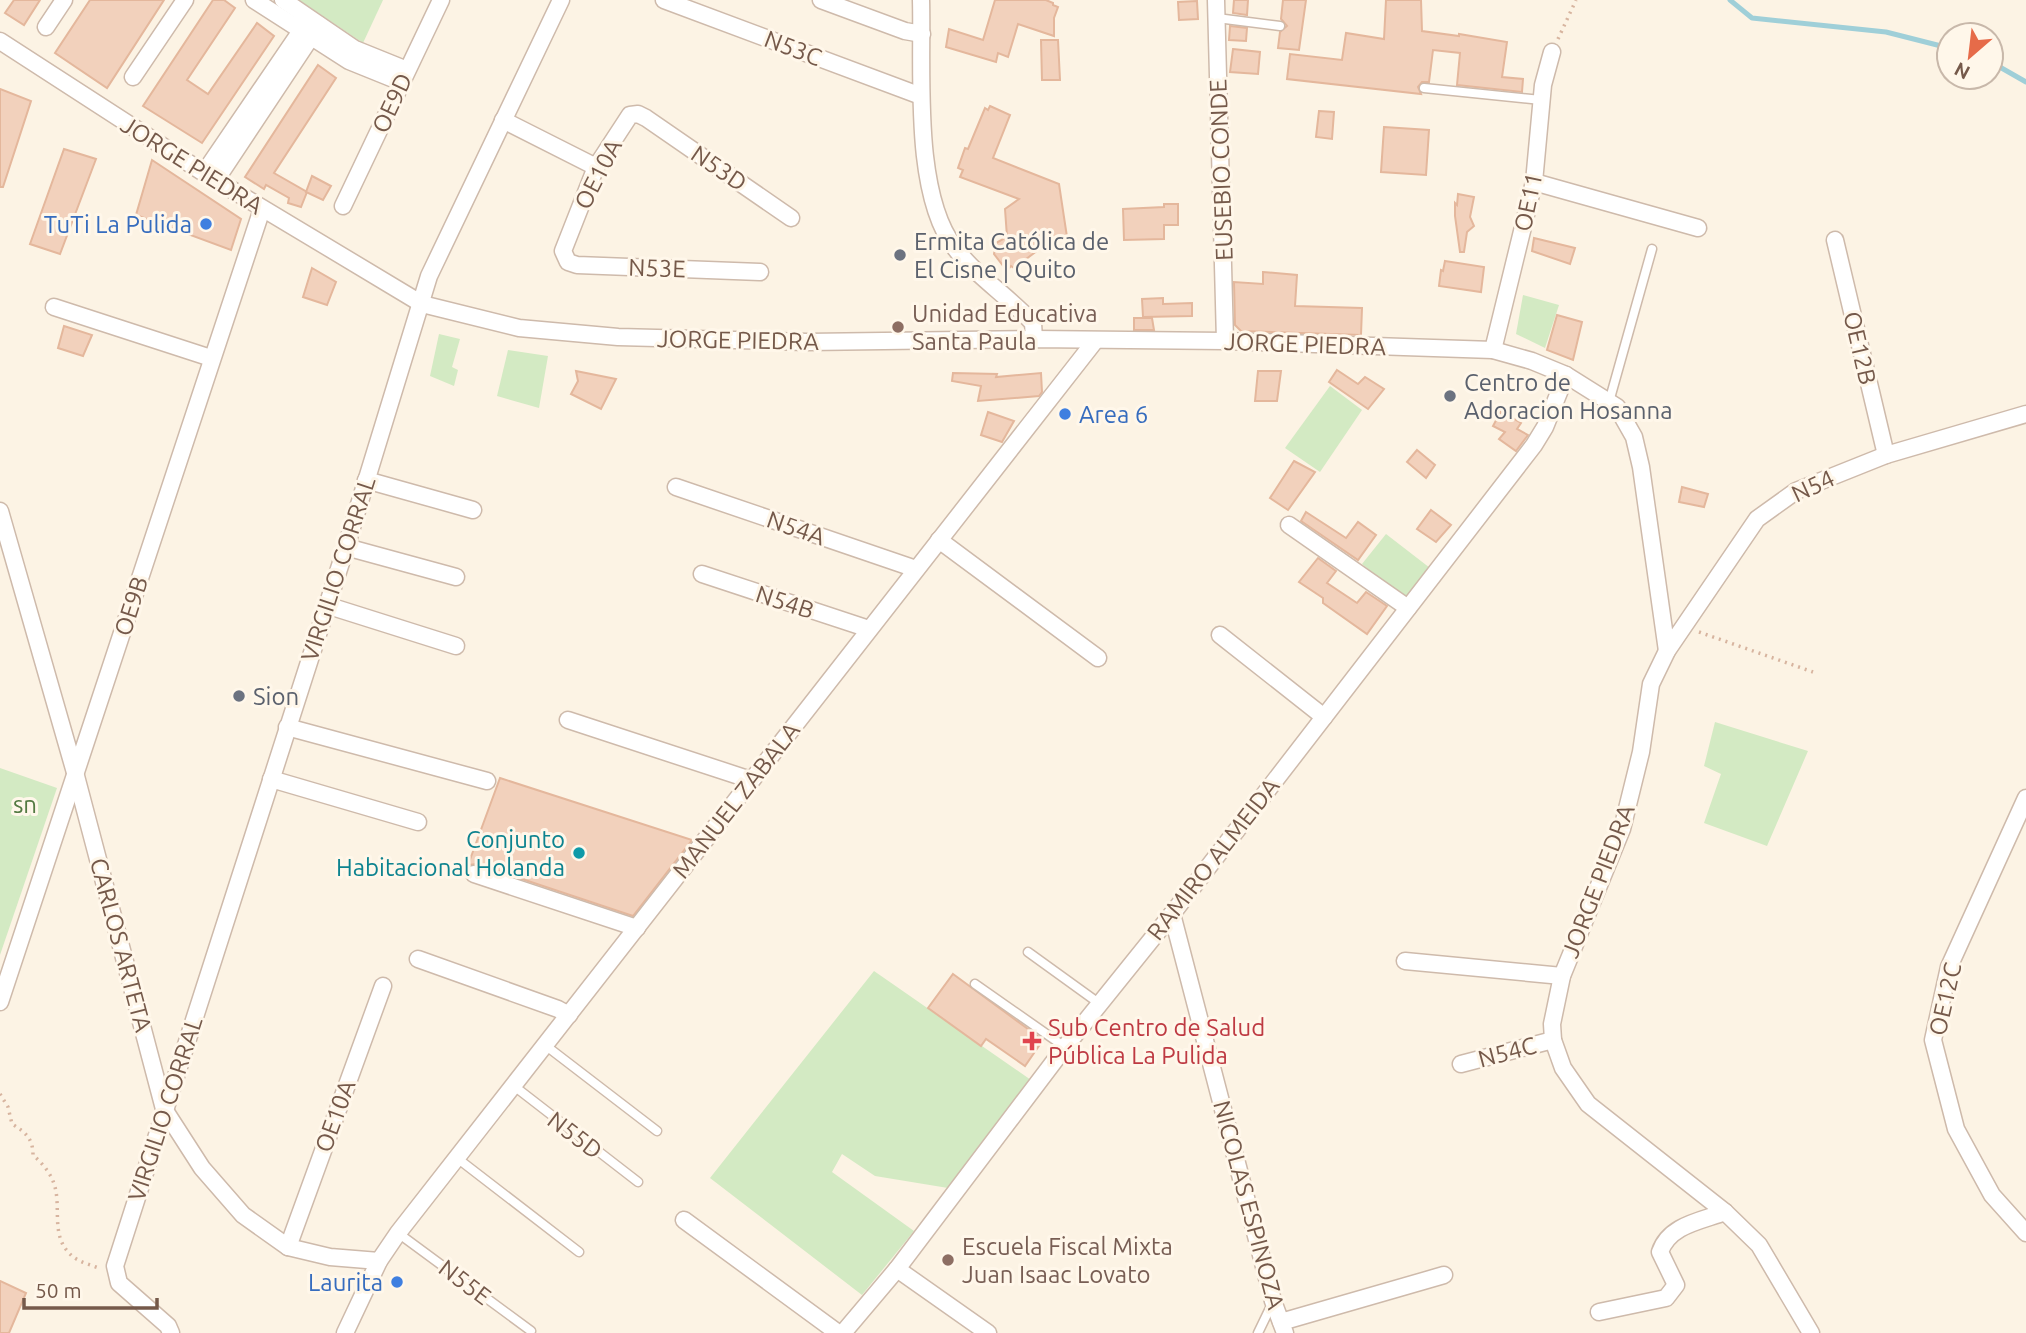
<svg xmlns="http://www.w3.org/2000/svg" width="2026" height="1333" viewBox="0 0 2026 1333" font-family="Ubuntu,sans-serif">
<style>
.green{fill:#d3eac3}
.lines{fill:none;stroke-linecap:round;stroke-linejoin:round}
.stream{stroke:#9fcfd8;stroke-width:5}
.building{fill:#f2d1bc;stroke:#e4b79c;stroke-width:2}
.lane-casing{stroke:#cebaab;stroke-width:11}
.street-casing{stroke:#cebaab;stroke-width:19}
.path{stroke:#d7b49f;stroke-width:3.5;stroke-dasharray:2 5;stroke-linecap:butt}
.lane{stroke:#fff;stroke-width:8}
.street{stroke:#fff;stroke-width:16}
.shop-dot{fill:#3f7fe0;stroke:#fff7ea;stroke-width:2.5}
.worship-dot{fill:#6b7280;stroke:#fff7ea;stroke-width:2.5}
.education-dot{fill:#8d6e63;stroke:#fff7ea;stroke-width:2.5}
.culture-dot{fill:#0f9aa8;stroke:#fff7ea;stroke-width:2.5}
.health-dot{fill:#e0444e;stroke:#fff7ea;stroke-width:2.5}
.labels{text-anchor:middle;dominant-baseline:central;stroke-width:6;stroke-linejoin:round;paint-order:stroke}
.street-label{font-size:24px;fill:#75594a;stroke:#fff7ea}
.shop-label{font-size:24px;fill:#366cbe;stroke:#fff7ea;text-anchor:end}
.worship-label{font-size:24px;fill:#5b616d;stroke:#fff7ea;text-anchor:start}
.education-label{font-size:24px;fill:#785e54;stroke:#fff7ea;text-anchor:start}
.park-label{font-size:24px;fill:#537a42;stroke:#fff7ea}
.culture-label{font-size:24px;fill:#0d838f;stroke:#fff7ea;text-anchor:end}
.health-label{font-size:24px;fill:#be3a42;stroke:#fff7ea;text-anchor:start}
</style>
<rect width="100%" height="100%" fill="#fcf3e4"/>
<!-- green -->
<g class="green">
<polygon points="299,0 383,0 363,43"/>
<polygon points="1523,295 1559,305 1545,348 1516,334"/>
<polygon points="439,334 460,339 452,367 458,370 454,386 430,376"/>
<polygon points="508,350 548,356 539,408 497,396"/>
<polygon points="1330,386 1362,410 1320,472 1285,448"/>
<polygon points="1386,534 1430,568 1406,600 1362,564"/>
<polygon points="1715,722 1808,751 1767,846 1704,823 1721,774 1704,766"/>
<polygon points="0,768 57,788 0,955"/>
<polygon points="874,971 1031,1080 948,1188 875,1176 842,1154 832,1172 914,1231 862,1295 710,1178"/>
</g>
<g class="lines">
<!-- stream -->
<g class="stream">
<polyline points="1730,0 1752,18 1886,32 1949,48"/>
<polyline points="1991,62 2026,82"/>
</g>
</g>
<!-- building -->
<g class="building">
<polygon points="14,0 40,0 24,25 5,13"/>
<polygon points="90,0 164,0 107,88 55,53"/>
<polygon points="213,0 224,0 235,8 187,80 208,94 257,23 274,36 202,143 143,106"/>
<polygon points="995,0 1046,0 1053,3 1053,5 1058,7 1054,18 1054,36 1018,24 1008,57 998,53 996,62 946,47 949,29 983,40"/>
<polygon points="1234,0 1248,0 1247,15 1233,13"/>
<polygon points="1283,0 1306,0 1299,50 1278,48 1280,32 1287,26 1281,19"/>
<polygon points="1386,0 1421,0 1422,31 1459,36 1459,34 1507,42 1502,77 1523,79 1522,92 1457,85 1460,53 1433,50 1429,82 1422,82 1418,87 1421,94 1287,79 1290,54 1342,60 1346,33 1384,39"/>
<polygon points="1197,1 1198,19 1179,20 1178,2"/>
<polygon points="1230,26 1247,28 1246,41 1229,40"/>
<polygon points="1041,40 1058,40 1060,80 1042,80"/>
<polygon points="1233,49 1260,52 1258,74 1230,72"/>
<polygon points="318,65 336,78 274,173 307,192 301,207 288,203 289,198 266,185 264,189 245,177"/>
<polygon points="0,89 31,101 3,187 0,187"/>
<polygon points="990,106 1010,115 993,158 1059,184 1067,237 1053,239 1014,268 1011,266 1007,271 994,254 996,243 1007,237 1005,209 1019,199 960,177 963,170 958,168 965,148 968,149 985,108 988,110"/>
<polygon points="1319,111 1334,112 1332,139 1316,137"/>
<polygon points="1384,127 1429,130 1426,175 1381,172"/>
<polygon points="64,149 96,159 60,254 30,244"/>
<polygon points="152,160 241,219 231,250 136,215"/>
<polygon points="312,176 331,186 323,200 306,192"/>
<polygon points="1458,194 1474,197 1470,217 1474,226 1467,232 1464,252 1460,252 1455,216 1455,203 1457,205"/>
<polygon points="1164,204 1178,204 1178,225 1164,225 1164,239 1124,240 1123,209 1164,207"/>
<polygon points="1534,238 1575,248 1570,264 1532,251"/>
<polygon points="1445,261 1484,267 1481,292 1439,286 1441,270 1443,271"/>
<polygon points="312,268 336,282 327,305 303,297"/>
<polygon points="1263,272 1297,275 1295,306 1362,308 1361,335 1241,331 1235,325 1234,282 1263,284"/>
<polygon points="1163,298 1163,304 1192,303 1192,316 1143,317 1142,299"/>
<polygon points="1557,315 1582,322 1573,360 1547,350"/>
<polygon points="1134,318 1152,318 1154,330 1134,330"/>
<polygon points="64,326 92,335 83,356 58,348"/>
<polygon points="1337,370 1358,384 1365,377 1384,389 1368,409 1329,382"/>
<polygon points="576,371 616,379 601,409 571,394 578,381"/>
<polygon points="1258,371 1281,371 1277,401 1255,401"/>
<polygon points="953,373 997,374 996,377 1041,373 1042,392 1039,396 978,401 981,386 952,381"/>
<polygon points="1501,411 1521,423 1517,429 1528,435 1516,451 1499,439 1505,432 1493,426"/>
<polygon points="988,412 1014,421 1002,442 981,435"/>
<polygon points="1417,450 1435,465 1426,478 1407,462"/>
<polygon points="1294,461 1315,472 1288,510 1270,498"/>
<polygon points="1682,487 1708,494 1704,507 1679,502"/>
<polygon points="1431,510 1451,525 1436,542 1417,529"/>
<polygon points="1306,512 1346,538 1358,522 1376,535 1358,560 1301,521"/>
<polygon points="1318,558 1336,571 1327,583 1357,603 1366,592 1387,606 1367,634 1323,603 1323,598 1299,582"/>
<polygon points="500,778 692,840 633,916 477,864 468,865"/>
<polygon points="953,974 1043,1040 1025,1066 986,1039 981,1046 928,1008"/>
<polygon points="0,1281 26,1293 9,1333 0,1333"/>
</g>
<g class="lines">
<!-- lane casing -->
<g class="lane-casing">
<g id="lane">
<polyline points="1217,18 1280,26"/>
<polyline points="1424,88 1541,100"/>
<polyline points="1609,402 1652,249"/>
<polyline points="1028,952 1100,1004"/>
<polyline points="975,984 1065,1047"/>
<polyline points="545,1045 657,1131"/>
<polyline points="514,1086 638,1182"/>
<polyline points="457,1158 579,1252"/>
<polyline points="398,1233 531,1331"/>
<polyline points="1258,1333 1272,1304"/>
</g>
</g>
<!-- street casing -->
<g class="street-casing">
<g id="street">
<polyline points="254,0 349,61 401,82"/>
<polyline points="283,0 355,49 407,70"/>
<polyline points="664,0 921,96"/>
<polyline points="821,0 905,31 922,34"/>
<path d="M921,0C923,68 912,193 955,248C975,275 1009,297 1033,323L1034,339"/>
<polyline points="1216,0 1225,341"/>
<polyline points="46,27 64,0"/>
<polyline points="0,41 204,173 422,304 519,328 618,337 807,342 1034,339 1225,341 1493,350 1532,361 1566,375 1617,407 1634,437 1641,467 1667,651"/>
<polyline points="133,77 185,0"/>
<polyline points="503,120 596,167"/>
<polyline points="204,173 309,19"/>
<polyline points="216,180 319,25"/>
<polyline points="1534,182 1698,228"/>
<polyline points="343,206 441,0"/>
<polyline points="1835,240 1886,455"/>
<polyline points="760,272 577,265 568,262 563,251 596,167 630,115 638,114 646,118 791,218"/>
<polyline points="54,307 211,358"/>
<polyline points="1493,350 1534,182 1543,85 1552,52"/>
<polyline points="366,480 473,510"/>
<polyline points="676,487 916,569"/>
<polyline points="0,511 76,776 164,1109 202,1168 243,1215 288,1247 330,1257 379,1261"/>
<polyline points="1289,525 1408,608"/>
<polyline points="939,540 1098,658"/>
<polyline points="346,547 456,577"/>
<polyline points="702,574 869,629"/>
<polyline points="326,605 456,646"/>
<polyline points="1220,635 1324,717"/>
<polyline points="568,720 751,780"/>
<polyline points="287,727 487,781"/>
<polyline points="271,779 418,822"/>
<polyline points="2026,798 1949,967 1933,1040 1956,1129 1992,1195 2026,1233"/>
<polyline points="474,874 637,928"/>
<polyline points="1172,914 1273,1301 1285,1333"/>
<polyline points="418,959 558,1009 569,1015"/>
<polyline points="1405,961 1562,976"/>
<polyline points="0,1002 262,209"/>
<polyline points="1461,1064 1553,1040"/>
<polyline points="684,1220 838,1333"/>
<polyline points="288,1247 383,986"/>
<polyline points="897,1269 988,1333"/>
<path d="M1599,1312L1666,1298L1676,1285L1660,1252C1669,1225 1701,1221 1725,1212"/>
<polyline points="1281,1322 1444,1275"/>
<polyline points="171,1333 168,1326 119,1283 115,1266 346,547 429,276 561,0"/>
<polyline points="345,1333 379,1261 398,1233 1095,341"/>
<polyline points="843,1333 897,1269 1065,1047 1172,914 1534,445 1545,427 1566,375"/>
<polyline points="1811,1333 1759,1245 1725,1212 1588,1104 1563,1068 1553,1040 1552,1024 1562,976 1622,829 1641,752 1651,684 1667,651 1757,519 1796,491 1886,455 2026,414"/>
</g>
</g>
<!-- path -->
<g class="path">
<polyline points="1558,39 1576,0"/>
<polyline points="1699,632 1813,672"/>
<path d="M0,1094L8,1107L12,1124C25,1132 33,1138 33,1155C41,1162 49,1171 53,1181C63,1205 49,1235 71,1255C78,1262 92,1265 101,1269"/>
</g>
<!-- lane -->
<use href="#lane" class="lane"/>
<!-- street -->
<use href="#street" class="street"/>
</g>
<!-- markers -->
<g class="shop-dot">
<circle cx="206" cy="224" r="7"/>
<circle cx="1065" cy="414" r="7"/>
<circle cx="397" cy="1282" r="7"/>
</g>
<g class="worship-dot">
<circle cx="900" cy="255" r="7"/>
<circle cx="1450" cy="396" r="7"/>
<circle cx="239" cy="696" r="7"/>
</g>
<g class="education-dot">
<circle cx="898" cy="327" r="7"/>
<circle cx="948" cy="1260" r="7"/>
</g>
<circle class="culture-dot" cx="579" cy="853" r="7"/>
<path class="health-dot" d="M1028.5 1030.5h7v7h7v7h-7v7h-7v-7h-7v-7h7z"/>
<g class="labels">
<!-- street labels -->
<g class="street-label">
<text transform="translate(793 48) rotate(21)">N53C</text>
<text transform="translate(392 103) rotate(-65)">OE9D</text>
<text transform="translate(192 165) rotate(32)">JORGE PIEDRA</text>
<text transform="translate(719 168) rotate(34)">N53D</text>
<text transform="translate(1221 170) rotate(-92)">EUSEBIO CONDE</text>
<text transform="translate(598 174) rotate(-63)">OE10A</text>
<text transform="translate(1528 202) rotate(-78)">OE11</text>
<text transform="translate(657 268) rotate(2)">N53E</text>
<text transform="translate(738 340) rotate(1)">JORGE PIEDRA</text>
<text transform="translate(1305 344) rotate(2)">JORGE PIEDRA</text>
<text transform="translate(1860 348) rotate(77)">OE12B</text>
<text transform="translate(1813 486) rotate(-25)">N54</text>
<text transform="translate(796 528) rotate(19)">N54A</text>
<text transform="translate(338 569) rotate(-72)">VIRGILIO CORRAL</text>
<text transform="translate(785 602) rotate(18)">N54B</text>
<text transform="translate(131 606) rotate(-72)">OE9B</text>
<text transform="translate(736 800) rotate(-52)">MANUEL ZABALA</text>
<text transform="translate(1213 859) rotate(-52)">RAMIRO ALMEIDA</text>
<text transform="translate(1598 881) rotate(-69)">JORGE PIEDRA</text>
<text transform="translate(121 945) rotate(75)">CARLOS ARTETA</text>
<text transform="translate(1945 999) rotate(-77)">OE12C</text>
<text transform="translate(1507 1052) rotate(-15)">N54C</text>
<text transform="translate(165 1109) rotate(-72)">VIRGILIO CORRAL</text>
<text transform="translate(335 1116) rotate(-70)">OE10A</text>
<text transform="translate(575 1135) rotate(37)">N55D</text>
<text transform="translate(1249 1205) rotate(75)">NICOLAS ESPINOZA</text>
<text transform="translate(465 1282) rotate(37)">N55E</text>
</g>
<!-- shop labels -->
<g class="shop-label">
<text x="192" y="224">TuTi La Pulida</text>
<text x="1079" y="414" text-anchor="start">Area 6</text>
<text x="383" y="1282">Laurita</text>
</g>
<!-- worship labels -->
<g class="worship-label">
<text x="914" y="241">Ermita Católica de<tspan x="914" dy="28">El Cisne | Quito</tspan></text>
<text x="1464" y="382">Centro de<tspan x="1464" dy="28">Adoracion Hosanna</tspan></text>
<text x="253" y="696">Sion</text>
</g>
<!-- education labels -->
<g class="education-label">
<text x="912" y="313">Unidad Educativa<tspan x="912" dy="28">Santa Paula</tspan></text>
<text x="962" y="1246">Escuela Fiscal Mixta<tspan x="962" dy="28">Juan Isaac Lovato</tspan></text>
</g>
<!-- park labels -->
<g class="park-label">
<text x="25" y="804">sn</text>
</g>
<!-- culture labels -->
<g class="culture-label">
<text x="565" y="839">Conjunto<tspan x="565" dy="28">Habitacional Holanda</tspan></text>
</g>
<!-- health labels -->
<g class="health-label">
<text x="1048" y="1027">Sub Centro de Salud<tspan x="1048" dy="28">Pública La Pulida</tspan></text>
</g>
</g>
<!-- north arrow -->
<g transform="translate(1970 56) rotate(208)"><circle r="33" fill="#fff7ea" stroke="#c8b8aa" stroke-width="2"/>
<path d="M0-5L12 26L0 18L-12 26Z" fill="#e66b49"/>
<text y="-10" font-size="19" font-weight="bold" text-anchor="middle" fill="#75594a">N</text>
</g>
<!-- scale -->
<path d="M24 1298v10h133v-10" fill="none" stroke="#75594a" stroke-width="3.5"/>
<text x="35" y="1298" font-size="21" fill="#75594a" stroke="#fff7ea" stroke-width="5" paint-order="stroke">50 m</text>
</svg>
